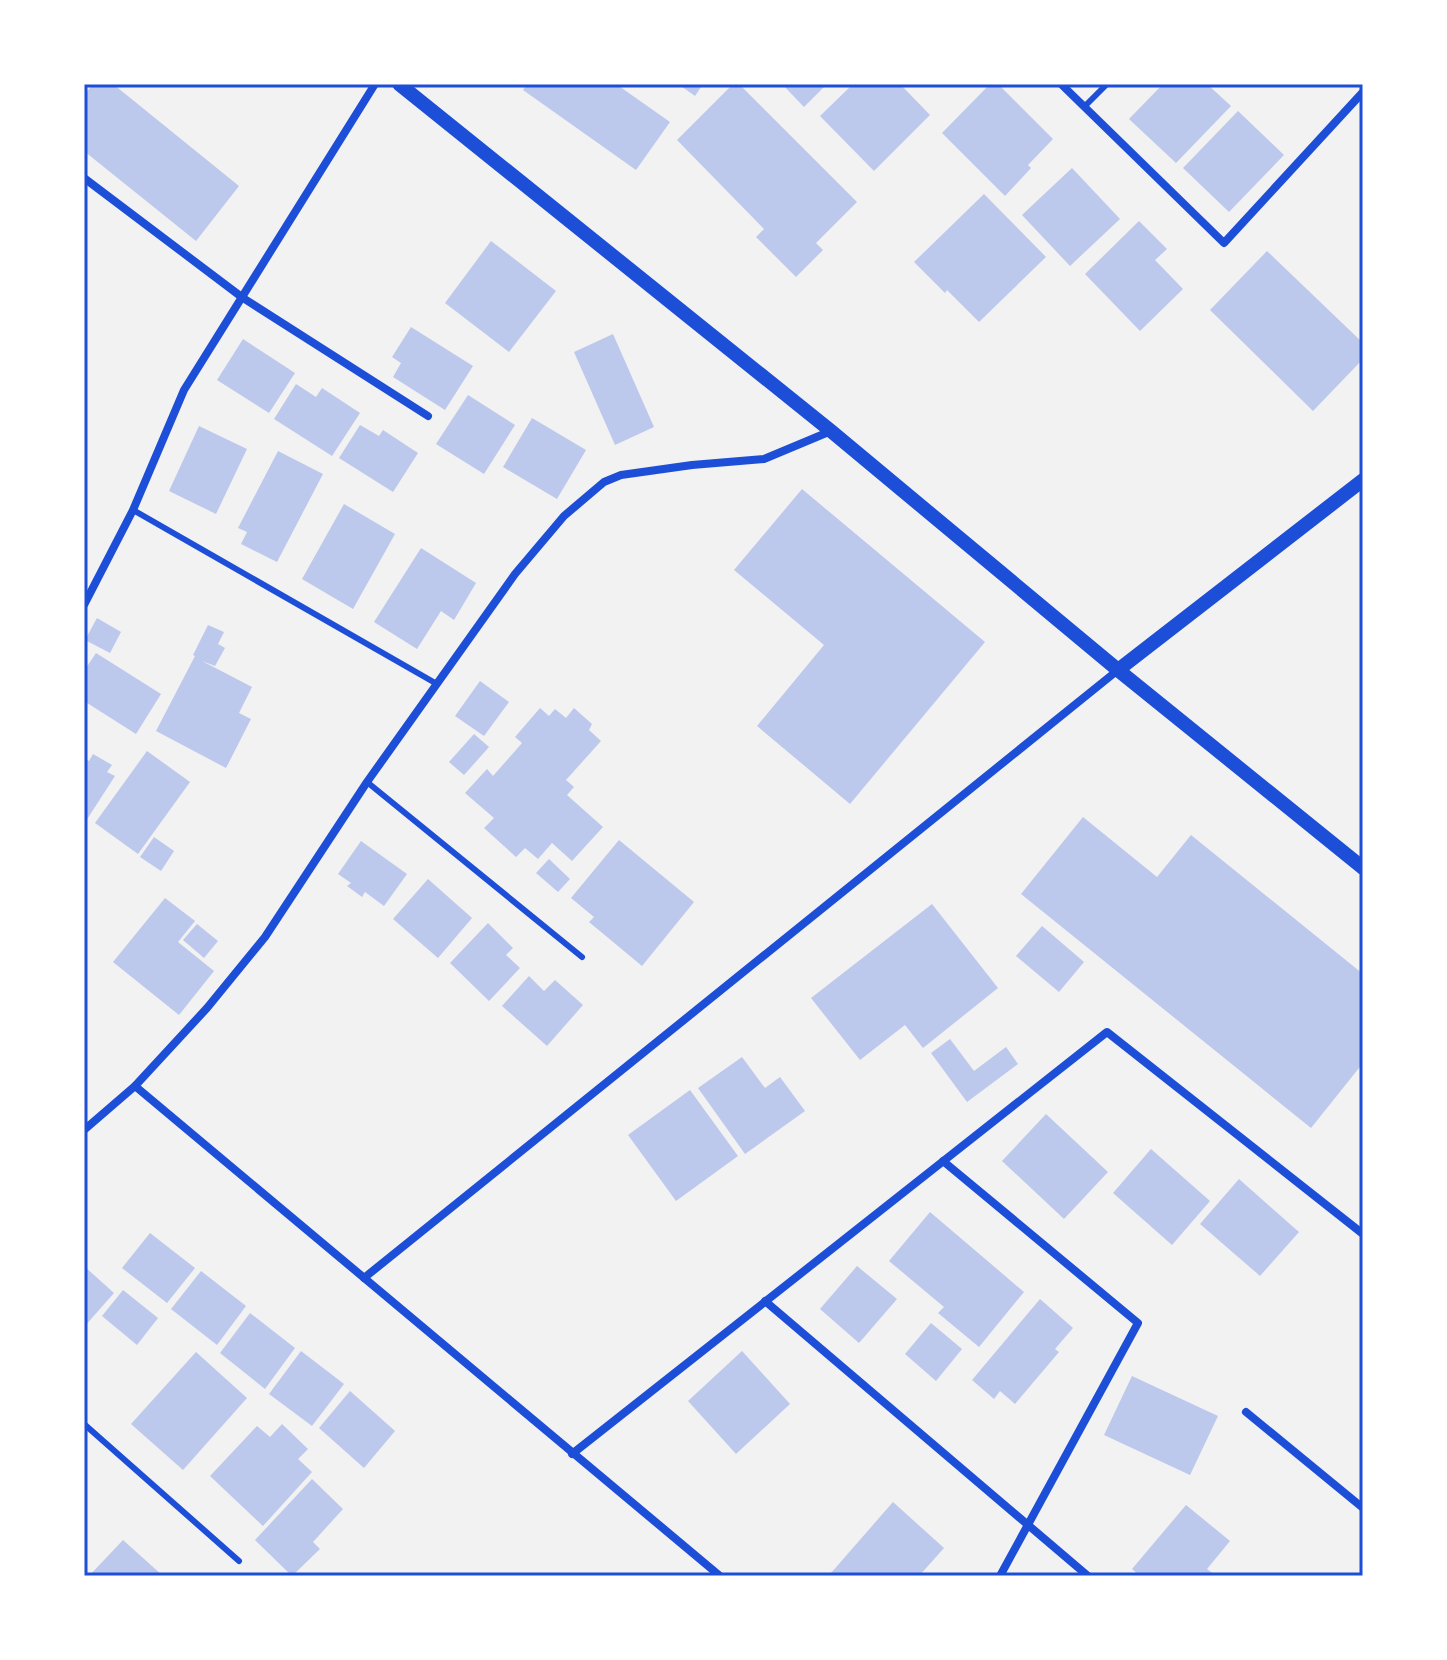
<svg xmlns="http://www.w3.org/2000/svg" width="1447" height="1660" viewBox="0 0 1447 1660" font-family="'Varela Round',sans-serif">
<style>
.building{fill:#bdc9ec}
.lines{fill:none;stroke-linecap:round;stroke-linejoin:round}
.service{stroke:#1d4ed8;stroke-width:6}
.minor{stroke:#1d4ed8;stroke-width:8}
.tertiary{stroke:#1d4ed8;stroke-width:14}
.neatline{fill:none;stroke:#1d4ed8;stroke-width:3}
</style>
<rect width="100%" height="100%" fill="#f2f2f2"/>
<!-- building -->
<g class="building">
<polygon points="93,84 113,84 239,186 196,241 84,151 84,95"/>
<polygon points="527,84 616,84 670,122 636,170 523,90"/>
<polygon points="678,84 703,84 695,96"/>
<polygon points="733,84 739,84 857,202 816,243 823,250 796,277 756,237 764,229 677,140"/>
<polygon points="782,84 827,84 804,107"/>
<polygon points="853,84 900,84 930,115 874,171 820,116"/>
<polygon points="990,84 998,84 1053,139 1028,165 1031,168 1005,196 942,133"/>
<polygon points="1163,84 1207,84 1231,106 1176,163 1129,119"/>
<polygon points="1238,111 1284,155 1229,212 1183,168"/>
<polygon points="1072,168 1120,219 1070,266 1022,215"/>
<polygon points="984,194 1046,257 979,322 947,290 945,293 914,262"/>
<polygon points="1139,221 1167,249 1155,260 1183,289 1140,331 1085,274"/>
<polygon points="491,241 556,291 509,352 445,303"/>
<polygon points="1267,251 1363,343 1363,359 1313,411 1210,310"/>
<polygon points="411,327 473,366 445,410 393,377 401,363 392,357"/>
<polygon points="613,334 654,427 615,445 574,352"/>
<polygon points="243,339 295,373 269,413 217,380"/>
<polygon points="296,384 316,397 322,388 360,413 332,456 274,419"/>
<polygon points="468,395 515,425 484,474 436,444"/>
<polygon points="532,418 586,450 557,499 503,467"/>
<polygon points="360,425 379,436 383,430 418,453 393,492 339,458"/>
<polygon points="199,426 247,449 216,514 169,491"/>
<polygon points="278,451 323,474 277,562 241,544 247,532 238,528"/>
<polygon points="802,489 985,642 850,804 757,726 824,645 734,570"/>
<polygon points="344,504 395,534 353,609 302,579"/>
<polygon points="421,548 476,583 454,620 441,611 417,649 374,622"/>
<polygon points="97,618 121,632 110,653 85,640"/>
<polygon points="208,625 224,632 218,644 225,648 215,666 202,661 252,687 239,713 251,719 226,768 156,731 195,656 193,655"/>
<polygon points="96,653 161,694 136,734 84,701 84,671"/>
<polygon points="480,681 509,702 484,736 455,716"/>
<polygon points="540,708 549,716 555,709 566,718 574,708 592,724 589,730 601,741 566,780 574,787 567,795 603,827 572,861 552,843 538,859 525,848 516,857 484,828 494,818 465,793 487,769 493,776 522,743 515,737"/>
<polygon points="474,734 489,747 464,775 449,762"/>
<polygon points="147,751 190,782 138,854 95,823"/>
<polygon points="93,754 112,765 107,772 115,776 84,824 84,758 89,761"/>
<polygon points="1083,817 1157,877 1191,835 1363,974 1363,1063 1311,1128 1021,894"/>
<polygon points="154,837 174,851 161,871 140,857"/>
<polygon points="619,840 694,902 642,966 589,922 594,917 571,898"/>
<polygon points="361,841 407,874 384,906 365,892 362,897 347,886 351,883 338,874"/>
<polygon points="549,859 570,879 558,892 536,873"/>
<polygon points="428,879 472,918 438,958 393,919"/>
<polygon points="165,898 195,921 178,942 214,971 179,1015 113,962"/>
<polygon points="932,904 998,988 923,1048 905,1025 860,1060 811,998"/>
<polygon points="488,923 513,948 506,955 520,968 489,1001 450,963"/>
<polygon points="197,924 218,941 204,958 183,940"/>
<polygon points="1042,926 1084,962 1059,992 1016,956"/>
<polygon points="529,976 544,991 555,980 583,1005 547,1046 502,1006"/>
<polygon points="950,1039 974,1071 1006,1047 1018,1064 967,1102 931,1053"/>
<polygon points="742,1057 765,1088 780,1077 805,1111 745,1154 698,1088"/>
<polygon points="690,1090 738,1156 676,1201 628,1135"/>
<polygon points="1046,1114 1108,1172 1064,1219 1002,1161"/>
<polygon points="1151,1149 1210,1201 1172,1245 1113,1193"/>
<polygon points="1239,1179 1299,1232 1260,1276 1200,1224"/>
<polygon points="930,1212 1024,1292 979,1347 938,1313 944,1307 889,1261"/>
<polygon points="150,1233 195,1268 167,1303 122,1268"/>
<polygon points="84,1266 114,1293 84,1327"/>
<polygon points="857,1266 897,1299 859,1343 820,1309"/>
<polygon points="201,1271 246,1306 217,1345 171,1309"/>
<polygon points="123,1290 158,1318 137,1345 102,1316"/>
<polygon points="1040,1299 1073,1328 1055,1349 1059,1352 1015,1404 1000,1391 994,1399 972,1380"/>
<polygon points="250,1313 295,1348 265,1389 220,1353"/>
<polygon points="931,1323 962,1349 936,1381 905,1354"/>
<polygon points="301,1351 344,1384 312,1426 269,1394"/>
<polygon points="742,1351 790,1404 736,1454 688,1401"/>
<polygon points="196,1352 247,1398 183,1470 131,1424"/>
<polygon points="1132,1376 1218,1416 1190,1475 1104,1435"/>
<polygon points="350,1391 395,1431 364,1468 319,1428"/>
<polygon points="282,1424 308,1449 298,1459 312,1472 263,1526 210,1476 257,1426 270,1437"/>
<polygon points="312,1479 343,1509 313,1542 320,1549 292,1576 255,1540"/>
<polygon points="893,1502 944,1548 919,1576 835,1576 831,1573"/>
<polygon points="1186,1505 1230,1541 1207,1569 1216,1576 1140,1576 1132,1569"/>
<polygon points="123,1540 163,1576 89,1576"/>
</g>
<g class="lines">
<!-- service -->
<g class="service">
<polyline points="1084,107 1107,84"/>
<polyline points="133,510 437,684"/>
<polyline points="367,782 582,957"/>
<polyline points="84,1424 239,1561"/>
</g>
<!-- minor -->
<g class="minor">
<polyline points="1061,84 1224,243 1363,92"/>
<polyline points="84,178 243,298 428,416"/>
<polyline points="84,605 133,510 184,390 375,84"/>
<polyline points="135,1086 720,1576"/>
<polyline points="84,1130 135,1086 207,1008 265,937 367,782 515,574 564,516 604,482 621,475 692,465 764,459 831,431"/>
<polyline points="943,1161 1138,1323 1000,1576"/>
<polyline points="364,1278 1118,670"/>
<polyline points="765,1301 1088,1576"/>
<polyline points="1246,1412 1363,1508"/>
<polyline points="572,1454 1107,1032 1363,1234"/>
</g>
<!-- tertiary -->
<g class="tertiary">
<polyline points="399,84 831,431 1118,670 1363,868"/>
<polyline points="1118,670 1363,480"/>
</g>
</g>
<!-- border -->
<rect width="1447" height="1660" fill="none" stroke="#ffffff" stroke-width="172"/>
<rect x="86" y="86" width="1275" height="1488" class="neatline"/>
</svg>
